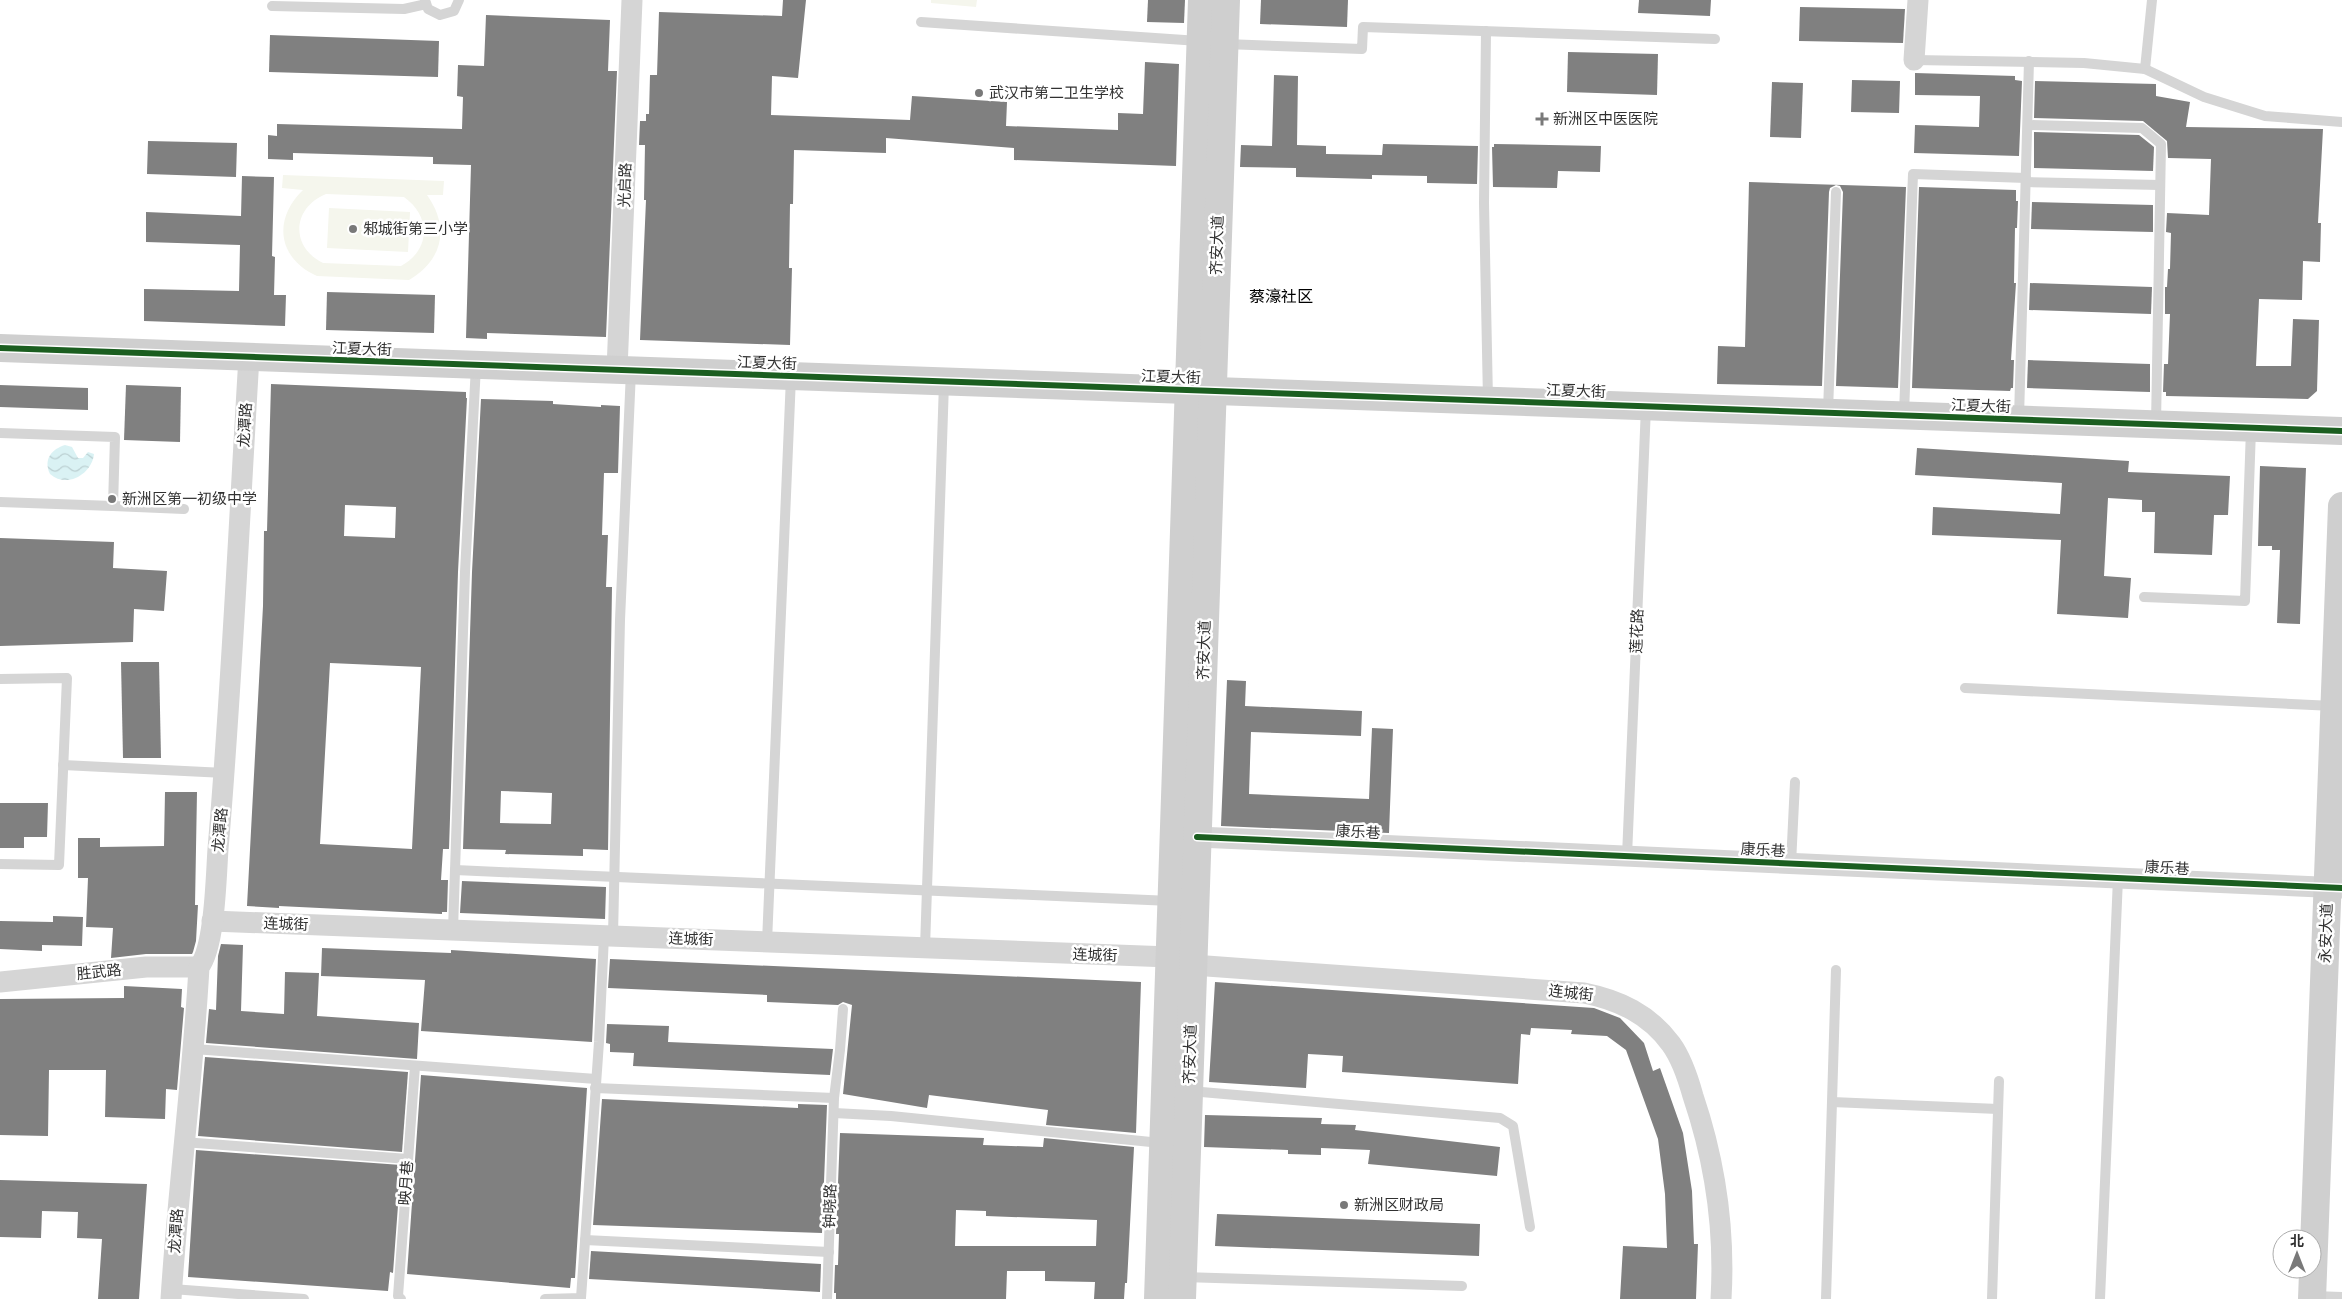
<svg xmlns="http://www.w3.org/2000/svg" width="2342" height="1299" viewBox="0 0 2342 1299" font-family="'DejaVu Sans','Noto Sans SC',sans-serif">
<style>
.garden{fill:#f5f6ed;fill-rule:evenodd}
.water{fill:url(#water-waves)}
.building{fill:#808080;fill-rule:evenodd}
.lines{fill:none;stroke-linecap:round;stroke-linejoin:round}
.lane{stroke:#d5d5d5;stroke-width:10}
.street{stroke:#d5d5d5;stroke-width:21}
.secondary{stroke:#cfcfcf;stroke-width:28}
.cycleway-casing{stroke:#fff;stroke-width:9}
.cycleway{stroke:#1b5e20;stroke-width:6}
.poi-dot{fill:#797979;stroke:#fff;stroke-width:2}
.labels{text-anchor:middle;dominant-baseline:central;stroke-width:5;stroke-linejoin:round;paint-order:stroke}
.poi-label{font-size:15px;fill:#313131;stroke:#fff;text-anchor:start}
.street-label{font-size:15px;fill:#313131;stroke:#fff}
.neighbourhood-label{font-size:16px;fill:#000;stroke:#fff}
</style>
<defs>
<pattern id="water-waves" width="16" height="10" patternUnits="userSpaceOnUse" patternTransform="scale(1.25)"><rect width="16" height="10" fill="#daf2f4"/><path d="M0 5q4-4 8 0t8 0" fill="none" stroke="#bcd0d2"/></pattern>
</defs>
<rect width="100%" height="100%" fill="#fff"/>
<!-- garden -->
<g class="garden">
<polygon points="931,0 977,0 976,7 931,3"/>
<path d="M283,175L444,181L443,195H427C450,227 443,260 409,280L317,276C277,258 273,219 303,190L282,188ZM326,194L404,197C431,216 431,250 401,266L323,263C290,247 292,208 326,194Z"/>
<polygon points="329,208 410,212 408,252 327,248"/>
</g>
<!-- water -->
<path class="water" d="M65,445L72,447L78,458H83L88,452L94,454C92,474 67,489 50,474C43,459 52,449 65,445Z"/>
<!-- building -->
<g class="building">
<polygon points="783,0 806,0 798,78 772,76 771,115 910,120 912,96 1007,102 1006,126 1118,130 1118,113 1143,114 1145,62 1179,64 1176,166 1014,160 1014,148 886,138 886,153 794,150 793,204 790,204 789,268 792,268 790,345 640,340 646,200 644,200 645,145 639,145 640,121 646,121 646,114 649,114 650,75 657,75 659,12 782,16"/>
<polygon points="1148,0 1185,0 1184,23 1147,22"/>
<polygon points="1261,0 1348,0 1347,27 1260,24"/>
<polygon points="1639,0 1711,0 1710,16 1638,13"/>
<polygon points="1800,7 1905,9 1903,43 1799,41"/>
<polygon points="486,15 610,20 608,71 617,71 606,337 487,333 487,339 466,338 471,165 433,164 433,157 293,153 293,160 268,159 268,135 277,136 277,124 462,129 463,97 457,96 458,65 484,66"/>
<polygon points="270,35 439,41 438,77 269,72"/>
<polygon points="1568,52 1658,54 1657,95 1567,92"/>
<polygon points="1915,73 2015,76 2015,80 2022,81 2019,156 1914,153 1915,125 1979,127 1980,96 1915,95"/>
<polygon points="1274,75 1298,76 1297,145 1326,146 1326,154 1382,155 1383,144 1478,146 1477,184 1427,183 1427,176 1372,175 1372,179 1296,177 1296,168 1240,167 1241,145 1272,146"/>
<polygon points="1852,80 1900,81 1899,113 1851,112"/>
<polygon points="2035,81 2156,84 2156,96 2190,102 2186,127 2323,129 2318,223 2321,223 2320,262 2303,261 2302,300 2259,299 2256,366 2291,366 2293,319 2319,320 2317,391 2308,399 2166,396 2166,392 2163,392 2164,364 2168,364 2170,314 2165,314 2165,287 2167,287 2168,269 2170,269 2171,233 2166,232 2167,213 2209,215 2211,159 2168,158 2167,141 2143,121 2034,118"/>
<polygon points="1772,82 1803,83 1801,138 1770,137"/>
<polygon points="2034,132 2139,135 2154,147 2153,171 2034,168"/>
<polygon points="148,141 237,143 236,177 147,174"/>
<polygon points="1494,144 1601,146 1600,172 1558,171 1557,188 1493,187 1492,147 1494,147"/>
<polygon points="242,176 274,177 272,256 275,257 274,295 286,295 285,326 144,321 144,289 239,291 240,245 146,242 146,212 241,216"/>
<polygon points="1749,182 1906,187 1898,388 1836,386 1843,192 1840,186 1836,185 1830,188 1829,192 1822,386 1717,384 1718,346 1745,347"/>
<polygon points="1919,187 2016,190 2016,201 2018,201 2017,228 2015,228 2014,283 2016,283 2011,360 2014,360 2013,388 2011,388 2010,391 1912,388"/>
<polygon points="2032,202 2153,205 2153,232 2031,229"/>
<polygon points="2030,283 2152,287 2151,314 2029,310"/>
<polygon points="327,292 435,295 434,333 326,330"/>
<polygon points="2028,360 2150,364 2150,392 2027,388"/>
<path d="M271,384L466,392V398H467L458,572L449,849H443L441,880H448L447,912H442V914L279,906V908L247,906L263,606L264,531H267ZM345,505L396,507L395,538L344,536ZM330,663L421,667L412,849L320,844Z"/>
<polygon points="0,385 88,388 88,410 0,407"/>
<polygon points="126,385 181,387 180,442 124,440"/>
<path d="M481,399L553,401V404L601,407V405L620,406L618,473H604L602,535H608L606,587H612L608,850L583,849V856L505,854L506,850L463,849L472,572ZM501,791L552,793L551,824L500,823Z"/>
<polygon points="1917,448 2129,461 2128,472 2230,476 2228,515 2214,515 2212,555 2154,553 2155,512 2142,512 2142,500 2108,498 2104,576 2131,578 2128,618 2057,614 2061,540 1932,535 1933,507 2060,514 2062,483 1915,475"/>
<polygon points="2260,466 2306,468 2300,624 2277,623 2280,550 2272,550 2272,546 2258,546"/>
<polygon points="0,538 114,542 113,568 167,571 164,611 134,609 133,642 0,646"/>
<polygon points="121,662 159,662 161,758 123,758"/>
<polygon points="1227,680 1246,681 1245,706 1362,711 1361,736 1251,732 1249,794 1369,799 1372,728 1393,729 1389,833 1221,826"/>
<polygon points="165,792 197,792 195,905 198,905 196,941 193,952 192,954 146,954 111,958 113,928 86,927 88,878 78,878 78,838 100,838 100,847 164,846"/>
<polygon points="0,803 48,803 47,837 24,837 24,848 0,848"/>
<polygon points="462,881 606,887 605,919 460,913"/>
<polygon points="53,916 83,917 82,946 42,945 42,951 0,949 0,921 53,922"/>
<polygon points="221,944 243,945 241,1011 284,1014 285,972 319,973 317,1016 419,1023 417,1059 206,1043 209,1009 216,1010 218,956"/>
<polygon points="322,948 451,953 451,950 596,959 592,1042 421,1031 425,980 321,976"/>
<polygon points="610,959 1141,982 1136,1133 1046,1125 1048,1110 929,1095 927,1108 843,1094 852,1005 843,1002 838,1005 767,1002 767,995 608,988"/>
<polygon points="1215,982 1594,1008 1620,1018 1644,1043 1653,1071 1660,1068 1683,1133 1692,1191 1694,1244 1698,1244 1696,1299 1620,1299 1623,1246 1667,1248 1665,1194 1658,1139 1626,1050 1607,1036 1571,1034 1572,1030 1531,1028 1530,1035 1521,1034 1518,1084 1342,1072 1343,1056 1308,1054 1306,1088 1209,1082"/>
<polygon points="124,986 182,989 181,1007 184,1008 177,1090 166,1089 165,1119 105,1117 106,1070 49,1070 48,1136 0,1135 0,999 124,998"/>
<polygon points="607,1024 669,1026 668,1042 833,1049 830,1075 633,1066 634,1053 610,1052 610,1044 606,1043"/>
<polygon points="205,1057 408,1072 402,1152 198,1136"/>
<polygon points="421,1075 587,1088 575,1278 571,1278 570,1288 407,1274"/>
<polygon points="602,1099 798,1108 798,1104 827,1105 822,1233 593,1225"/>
<polygon points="1205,1115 1322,1118 1321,1124 1356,1125 1355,1130 1500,1147 1497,1176 1368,1164 1370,1150 1321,1148 1321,1155 1288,1154 1288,1150 1204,1147"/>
<path d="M840,1133L984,1138L983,1145L1043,1147L1044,1138L1134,1147L1127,1283H1125L1124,1299H1094L1095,1282L1045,1281V1271H1007L1006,1299H836V1293H834L835,1265H838L839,1234H836ZM956,1210L986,1211V1216L1097,1220L1096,1246H955Z"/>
<polygon points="196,1150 401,1165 393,1273 390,1272 388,1291 188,1277"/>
<polygon points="0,1180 147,1184 139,1299 98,1299 102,1239 77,1238 78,1212 42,1211 41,1238 0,1237"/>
<polygon points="1217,1214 1480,1224 1479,1256 1215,1246"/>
<polygon points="591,1251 821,1264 820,1292 589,1279"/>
</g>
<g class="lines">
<!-- lane -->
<g class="lane">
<polyline points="425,0 428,9 440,15 454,11 459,0"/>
<polyline points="272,6 404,9 426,4"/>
<polyline points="921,22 1199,41"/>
<polyline points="1486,31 1484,203 1488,400"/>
<polyline points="1225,44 1362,49 1363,27 1715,39"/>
<polyline points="1914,60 2084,63 2145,69 2204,97 2265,116 2342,122"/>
<polyline points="2145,69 2152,0"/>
<polyline points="2028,125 2142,128 2161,144 2156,424"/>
<polyline points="2026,182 2160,185"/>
<polyline points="1828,411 1836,192"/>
<polyline points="1904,414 1913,174 2026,178"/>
<polyline points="2019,418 2029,61"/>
<polyline points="0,433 115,437 113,506 0,502"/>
<polyline points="113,506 184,509"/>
<polyline points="2144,597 2245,601 2251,429"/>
<polyline points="0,679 67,678 59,865 0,864"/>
<polyline points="1965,688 2333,706"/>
<polyline points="63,765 225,773"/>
<polyline points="1627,856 1646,407"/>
<polyline points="1791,864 1795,782"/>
<polyline points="455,870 1171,901"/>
<polyline points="453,930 465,572 476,366"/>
<polyline points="613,936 620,620 631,371"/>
<polyline points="767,942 791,377"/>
<polyline points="925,948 944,383"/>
<polyline points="194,1049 596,1079"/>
<polyline points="595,1088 834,1098"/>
<polyline points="1190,1091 1500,1118 1513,1126 1530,1227"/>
<polyline points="1832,1102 1998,1109"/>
<polyline points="834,1113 891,1116 1161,1143"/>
<polyline points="183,1142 408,1159"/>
<polyline points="585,1240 829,1252"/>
<polyline points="1183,1277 1462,1286"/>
<polyline points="172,1289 304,1299"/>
<polyline points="2313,1296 2342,1297"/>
<polyline points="401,1299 398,1296 415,1066"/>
<polyline points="545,1299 581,1298 599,1042 604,936"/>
<polyline points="827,1299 834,1098 840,1050 843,1009"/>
<polyline points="1826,1299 1836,970"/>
<polyline points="1992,1299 1999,1081"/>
<polyline points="2100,1299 2118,878"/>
</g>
<!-- street -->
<g class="street">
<polyline points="1914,60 1918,0"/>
<polyline points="617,370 632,0"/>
<polyline points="1197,837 2342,888"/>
<polyline points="212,921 1170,957"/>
<path d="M1193,965L1584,993C1619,1000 1649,1014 1671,1044C1682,1059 1688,1078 1693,1096C1715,1161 1725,1231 1721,1299"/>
<polyline points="0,982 146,967 199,967"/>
<path d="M171,1299C178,1188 193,1078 199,967C215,947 216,877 218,849C232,685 239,521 249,357"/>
</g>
<!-- secondary -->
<g class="secondary">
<polyline points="0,348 2342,431"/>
<polyline points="1158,1299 1202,0"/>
<polyline points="1182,1299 1226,0"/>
<polyline points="2312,1299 2342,506"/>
</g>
<!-- cycleway casing -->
<g class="cycleway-casing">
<g id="cycleway">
<polyline points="0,348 2342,431"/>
<polyline points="1197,837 2342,888"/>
</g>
</g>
<!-- cycleway -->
<use href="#cycleway" class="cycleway"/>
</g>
<!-- markers -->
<g class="poi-dot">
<circle cx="979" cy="93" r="5"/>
<path d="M1539.5 111.5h5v5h5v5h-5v5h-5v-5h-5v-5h5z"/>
<circle cx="353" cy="229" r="5"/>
<circle cx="112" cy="499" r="5"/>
<circle cx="1344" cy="1205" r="5"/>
</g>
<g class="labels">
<!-- poi labels -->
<g class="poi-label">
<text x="989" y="93">武汉市第二卫生学校</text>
<text x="1553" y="119">新洲区中医医院</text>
<text x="363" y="229">邾城街第三小学</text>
<text x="122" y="499">新洲区第一初级中学</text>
<text x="1354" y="1205">新洲区财政局</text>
</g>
<!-- street labels -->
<g class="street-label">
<text transform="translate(625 185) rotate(-88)">光启路</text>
<text transform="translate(1217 245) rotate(-88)">齐安大道</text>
<text transform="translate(362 349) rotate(2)">江夏大街</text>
<text transform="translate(767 363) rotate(2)">江夏大街</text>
<text transform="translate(1171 377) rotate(2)">江夏大街</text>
<text transform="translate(1576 391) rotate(2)">江夏大街</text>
<text transform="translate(1981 406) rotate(2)">江夏大街</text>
<text transform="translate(245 425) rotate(-87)">龙潭路</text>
<text transform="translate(1637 631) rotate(-88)">莲花路</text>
<text transform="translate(1204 650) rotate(-88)">齐安大道</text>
<text transform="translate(220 830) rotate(-85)">龙潭路</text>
<text transform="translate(1358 832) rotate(3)">康乐巷</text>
<text transform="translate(1763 850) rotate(3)">康乐巷</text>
<text transform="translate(2167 868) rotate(3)">康乐巷</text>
<text transform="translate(286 924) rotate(2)">连城街</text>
<text transform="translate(2326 933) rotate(-88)">永安大道</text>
<text transform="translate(691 939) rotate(2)">连城街</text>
<text transform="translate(1095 955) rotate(2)">连城街</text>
<text transform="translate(99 972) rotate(-6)">胜武路</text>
<text transform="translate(1571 993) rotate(6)">连城街</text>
<text transform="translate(1190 1054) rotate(-88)">齐安大道</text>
<text transform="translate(406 1183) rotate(-86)">映月巷</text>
<text transform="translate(830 1206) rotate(-88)">钟晓路</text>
<text transform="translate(176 1231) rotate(-86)">龙潭路</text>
</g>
<!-- neighbourhood labels -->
<g class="neighbourhood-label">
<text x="1281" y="296">蔡濠社区</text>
</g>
</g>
<!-- north arrow -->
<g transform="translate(2297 1254)"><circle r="24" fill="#ffffff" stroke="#adadad"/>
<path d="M0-4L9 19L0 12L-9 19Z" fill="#797979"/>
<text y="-8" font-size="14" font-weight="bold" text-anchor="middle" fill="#313131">北</text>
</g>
</svg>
